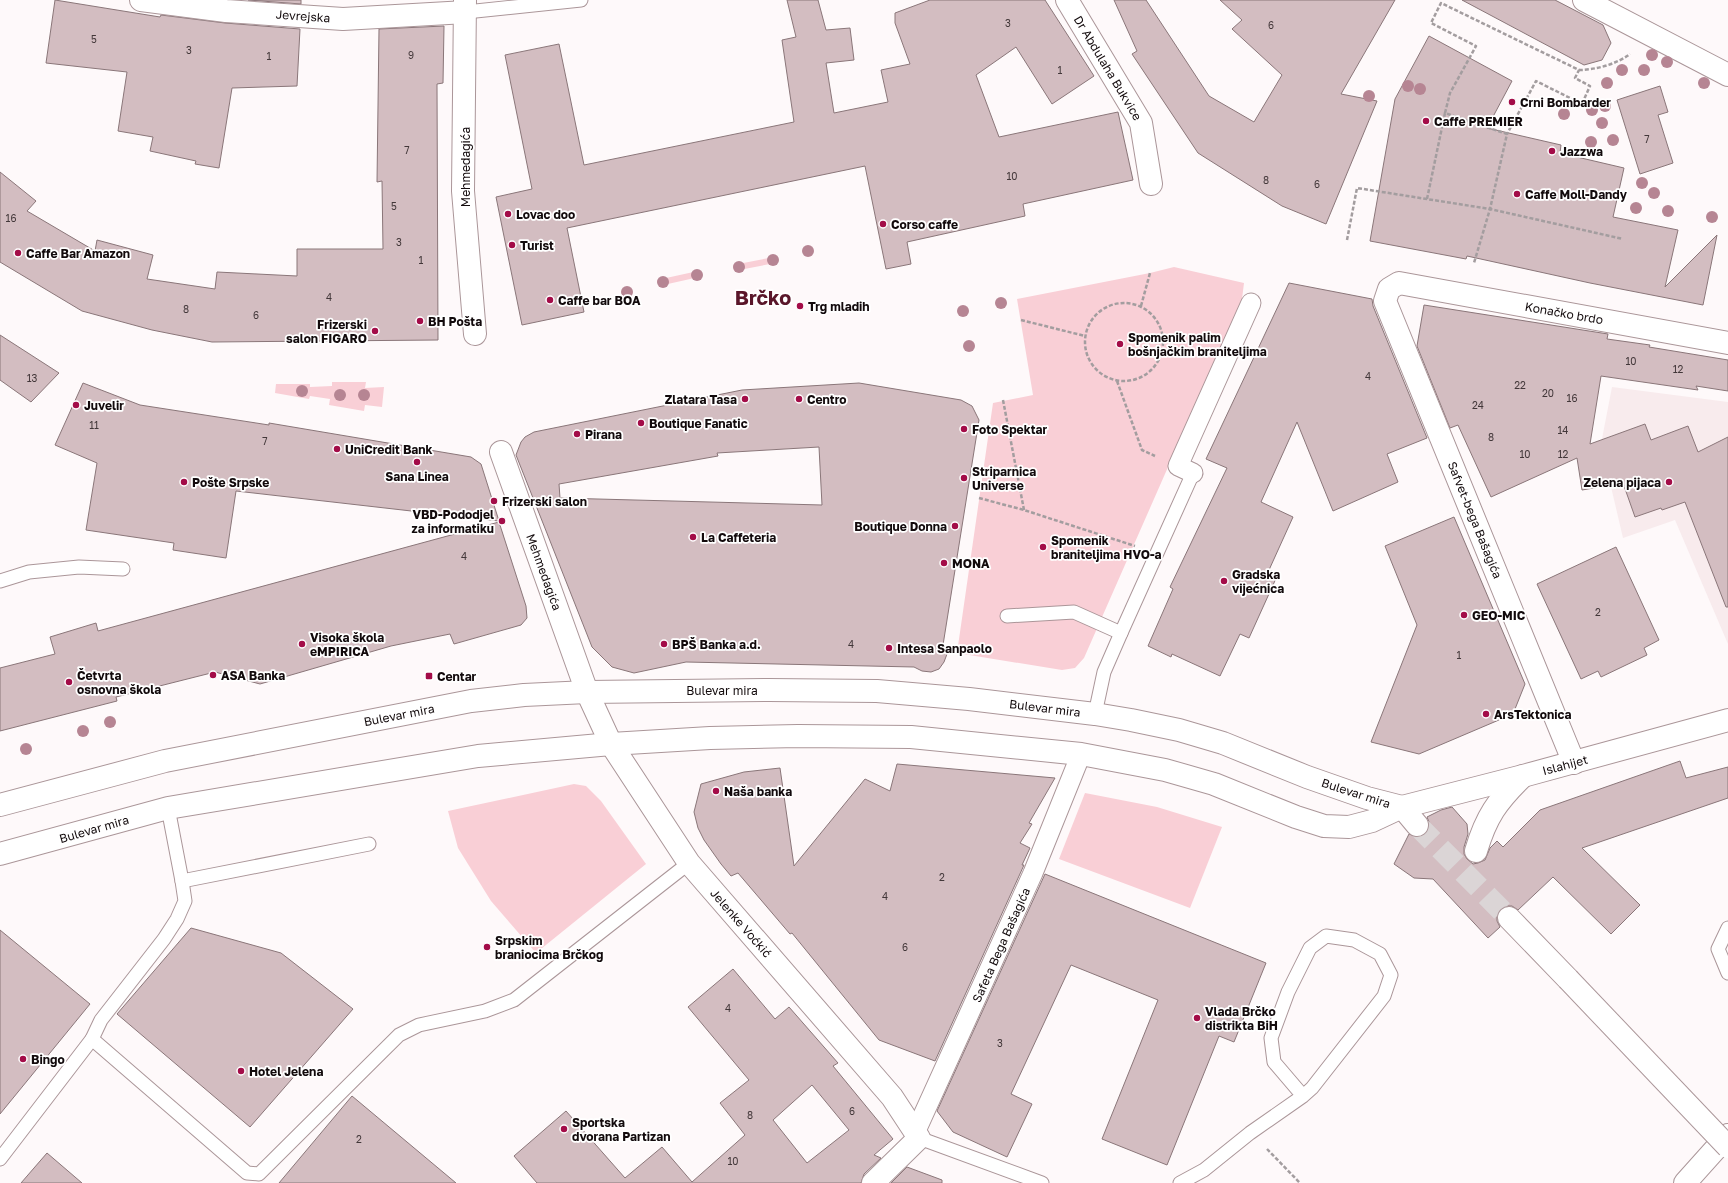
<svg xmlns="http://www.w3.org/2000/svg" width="1728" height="1183" viewBox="0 0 1728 1183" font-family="'Golos Text',sans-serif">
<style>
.built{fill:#f8ebed}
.green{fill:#f9cfd6}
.building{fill:#d3bdc1;stroke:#8a7679;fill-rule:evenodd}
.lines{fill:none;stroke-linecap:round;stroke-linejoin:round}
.secondary-tunnel{stroke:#dbd5d6;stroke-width:22;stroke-dasharray:22 11;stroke-linecap:butt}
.service-casing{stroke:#ab9699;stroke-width:15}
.pedestrian-casing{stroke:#ab9699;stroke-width:21}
.minor-casing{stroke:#ab9699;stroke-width:24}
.secondary-casing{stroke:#ab9699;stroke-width:24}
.path{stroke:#a39d9f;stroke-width:2.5;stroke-dasharray:4 2;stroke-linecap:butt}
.service{stroke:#fff;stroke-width:13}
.pedestrian{stroke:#fff;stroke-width:19}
.minor{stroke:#fff;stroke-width:22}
.secondary{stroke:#fff;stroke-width:22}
.secondary-bridge-casing{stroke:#ab9699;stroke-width:24;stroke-linecap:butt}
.secondary-bridge{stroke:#fff;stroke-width:22}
.tree{fill:#b68593}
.poi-dot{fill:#a30c48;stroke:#fff;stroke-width:1.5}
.labels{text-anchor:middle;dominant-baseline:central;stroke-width:3.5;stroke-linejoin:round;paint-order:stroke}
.number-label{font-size:10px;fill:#423739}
.street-label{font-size:12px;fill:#120a0c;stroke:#fff}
.poi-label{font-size:12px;font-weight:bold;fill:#120a0c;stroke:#fff;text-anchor:start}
.town-label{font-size:20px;font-weight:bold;fill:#5a162a;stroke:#fff}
</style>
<rect width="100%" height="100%" fill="#fef9fa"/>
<!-- built -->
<polygon class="built" points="1612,387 1728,402 1728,644 1675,520 1623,538 1601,444"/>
<!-- green -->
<g class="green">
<polygon points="774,257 775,263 734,271 733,265"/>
<polygon points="1174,267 1244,283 1242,299 1084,658 1075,668 1062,670 957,653 993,403 1033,395 1017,299 1150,273"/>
<polygon points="698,271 699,277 659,286 657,280"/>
<polygon points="332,382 366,382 365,388 384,387 382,407 365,405 364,411 329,405 330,399 310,396 309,399 275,393 276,384 310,384 310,387 332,386"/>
<polygon points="574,784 586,786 601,801 646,864 536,953 491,901 458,848 448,811"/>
<polygon points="1085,793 1157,807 1222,827 1190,908 1059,859"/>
</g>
<!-- building -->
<g class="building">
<polygon points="55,0 160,17 161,15 225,23 300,29 297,86 232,88 219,168 195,164 196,161 150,151 153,137 118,131 127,72 46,63"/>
<polygon points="248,0 301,0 301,4"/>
<polygon points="787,0 818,0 826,30 850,28 854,60 826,63 834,113 888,102 881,70 910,64 895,23 895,13 930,0 1045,0 1094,76 1052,104 1016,47 976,75 999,137 1118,112 1133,180 1023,204 1025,216 907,242 911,264 886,269 865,166 567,228 584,312 522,325 496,197 532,189 505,55 559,44 584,165 794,122 782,40 796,37"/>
<polygon points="1114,0 1146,0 1209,96 1254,122 1282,75 1232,29 1242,20 1220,0 1395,0 1341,94 1377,101 1326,224 1282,206 1198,153 1132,54 1137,51"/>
<polygon points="1462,0 1555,0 1603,25 1611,43 1602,60 1584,65"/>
<polygon points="444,26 443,83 437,84 438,340 212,342 152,330 82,311 0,262 0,172 36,201 27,211 95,251 97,240 153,255 147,279 215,289 217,272 297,276 297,249 383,249 382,181 377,182 379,29"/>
<polygon points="1429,36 1512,81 1487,128 1561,145 1560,153 1624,168 1613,217 1678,230 1665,287 1717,235 1703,305 1590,283 1467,256 1466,259 1370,241 1395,99"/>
<polygon points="1660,86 1668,112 1658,115 1673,163 1640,174 1617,100"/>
<polygon points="1289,283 1372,299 1373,306 1427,438 1387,454 1398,482 1333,511 1297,422 1261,502 1293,517 1269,570 1278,574 1249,638 1240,634 1220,676 1172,654 1171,657 1148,646 1173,589 1170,587 1227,468 1206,459"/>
<polygon points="1424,305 1608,334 1607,339 1650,345 1649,347 1728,360 1728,391 1696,386 1698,390 1601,376 1590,444 1645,424 1651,440 1688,426 1698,452 1728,437 1728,607 1726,607 1685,502 1662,510 1661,508 1635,517 1623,483 1582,490 1577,458 1491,497 1458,425 1450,428 1417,346"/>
<polygon points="0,335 59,373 31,402 0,380"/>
<polygon points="83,383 140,405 269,425 269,423 471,457 481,464 499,521 236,491 226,558 173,550 174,543 86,530 97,463 55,445"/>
<path d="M859,383L961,400L972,406L979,420L943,645L947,654L944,662L939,669L931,672L922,671L914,667L686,662L634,673L612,667L592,647L516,455L521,442L525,437L534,432L742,390ZM819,447L822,505L560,498L559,484L718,456L717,453Z"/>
<polygon points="1454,517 1525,684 1513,714 1419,754 1371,742 1417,625 1385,546"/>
<polygon points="499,522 526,606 527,618 521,625 454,644 450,634 391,646 260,684 215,672 116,697 117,701 0,731 0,668 55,654 50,637 96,623 98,631"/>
<polygon points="1616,547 1659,640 1644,648 1647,655 1601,677 1598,671 1581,679 1537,584"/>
<polygon points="1680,761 1686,778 1728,767 1728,798 1582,848 1640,905 1611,934 1553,877 1518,910 1512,906 1506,906 1501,909 1497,915 1497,921 1500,927 1488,938 1433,879 1414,878 1394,864 1409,834 1419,837 1425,835 1429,829 1429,822 1427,817 1441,810 1452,807 1467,824 1468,834 1464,847 1464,854 1467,859 1473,864 1478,863 1485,860 1490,848 1497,841 1503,847 1540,810"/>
<polygon points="897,764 1055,778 1029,823 1032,824 1020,843 1030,848 1022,865 1024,865 935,1061 879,1040 792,933 790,934 738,873 731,876 721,864 704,840 698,828 694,812 701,784 744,772 780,768 794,866 865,779 890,791"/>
<polygon points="1045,874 1266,963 1234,1042 1219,1036 1167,1165 1102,1139 1158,1000 1071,965 1011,1094 1032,1104 1007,1157 953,1132 937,1111"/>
<polygon points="191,928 281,953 353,1009 250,1127 117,1014"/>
<polygon points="0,930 90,1004 0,1114"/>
<path d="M733,969L775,1019L789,1007L838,1063L833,1066L893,1139L874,1155L881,1158L864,1174L861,1183H537L514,1156L566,1111L625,1178L662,1147L692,1182L745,1135L720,1103L749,1080L688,1007ZM812,1085L849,1130L807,1163L773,1120Z"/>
<polygon points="352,1096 456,1183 279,1183"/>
<polygon points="47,1153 82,1183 21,1183"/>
<polygon points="907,1167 942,1180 942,1183 891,1183"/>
</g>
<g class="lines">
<!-- secondary-tunnel -->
<polyline class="secondary-tunnel" points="1417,825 1509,918"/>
<!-- service casing -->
<g class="service-casing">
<g id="service">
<polyline points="466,12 581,0"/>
<polyline points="0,581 29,572 79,567 123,569"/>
<polyline points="1007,616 1074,612 1121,633"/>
<polyline points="1095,714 1104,672 1121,633 1193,473"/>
<polyline points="168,808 182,881 369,844"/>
<polyline points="1728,928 1718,949 1728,973"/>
<polyline points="92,1039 101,1020 164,939 177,919 185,901 182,881"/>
<polyline points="919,1138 1042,1183"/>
<polyline points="0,1159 92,1039 247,1173 259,1174 399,1035 419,1025 485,1011 514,1000 689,863"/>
<polyline points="1180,1183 1204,1170 1250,1133 1303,1096 1312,1088 1384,996 1391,975 1380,954 1354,940 1326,936 1310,948 1288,992 1271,1038 1274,1062 1303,1096"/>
</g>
</g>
<!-- pedestrian casing -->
<g class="pedestrian-casing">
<g id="pedestrian">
<polyline points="1193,473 1178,466 1251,303"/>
<polyline points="915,1133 1033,873 1081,754"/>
</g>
</g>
<!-- minor casing -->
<g class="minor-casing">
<g id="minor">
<polyline points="141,0 226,11 343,19 466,12"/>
<polyline points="465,0 463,191 475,334"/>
<polyline points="1067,0 1141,123 1151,184"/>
<polyline points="1584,0 1728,75"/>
<polyline points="501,452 587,692 611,744 689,863 892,1097 919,1138 873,1183"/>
<polyline points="1574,763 1385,301 1389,289 1399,283 1728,343"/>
<polyline points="1685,1183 1728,1135"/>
</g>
</g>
<!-- secondary casing -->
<g class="secondary-casing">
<g id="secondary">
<polyline points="0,805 165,761 471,701 524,695 587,692 769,690 877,691 969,699 1095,714 1131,720 1179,730 1223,743 1307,777 1367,798 1402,807"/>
<polyline points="1402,807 1417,825"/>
<path d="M1476,851C1486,817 1497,801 1523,776"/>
<polyline points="0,854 168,808 478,756 611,744 710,738 798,736 911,737 1081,754 1165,770 1214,784 1296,817 1324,826 1349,827 1372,821 1402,807 1523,776 1728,720"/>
<polyline points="1509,918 1568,979"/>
</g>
</g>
<!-- path -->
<g class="path">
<path d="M1579,70C1595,70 1617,64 1630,54"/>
<polyline points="1445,113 1450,93 1476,46 1431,23 1441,3 1579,70 1575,78 1590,86 1582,104 1536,81 1507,134"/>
<polyline points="1427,199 1445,113 1507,134 1490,209 1474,263"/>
<polyline points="1347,240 1357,188 1490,209 1623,239"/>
<circle cx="1124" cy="342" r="39"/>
<polyline points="1141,306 1150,273"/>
<polyline points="1021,320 1085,336"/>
<polyline points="1117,381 1142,450 1155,456"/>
<polyline points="1003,400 1024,510"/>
<polyline points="979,498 1024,510 1135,546"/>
<polyline points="1267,1149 1300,1183"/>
</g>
<!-- service -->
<use href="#service" class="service"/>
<!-- pedestrian -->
<use href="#pedestrian" class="pedestrian"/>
<!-- minor -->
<use href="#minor" class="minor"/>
<!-- secondary -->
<use href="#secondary" class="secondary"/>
<!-- secondary-bridge casing -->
<g class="secondary-bridge-casing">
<polyline id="secondary-bridge" points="1568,979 1728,1147"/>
</g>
<!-- secondary-bridge -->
<use href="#secondary-bridge" class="secondary-bridge"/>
</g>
<!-- trees -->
<g class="tree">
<circle cx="1652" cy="55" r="6"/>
<circle cx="1667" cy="62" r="6"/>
<circle cx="1622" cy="70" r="6"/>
<circle cx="1644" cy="70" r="6"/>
<circle cx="1607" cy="83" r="6"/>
<circle cx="1704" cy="83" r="6"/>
<circle cx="1408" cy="86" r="6"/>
<circle cx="1420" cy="89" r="6"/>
<circle cx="1369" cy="96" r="6"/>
<circle cx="1605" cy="106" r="6"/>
<circle cx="1592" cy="110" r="6"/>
<circle cx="1564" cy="114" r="6"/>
<circle cx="1602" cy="123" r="6"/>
<circle cx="1613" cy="140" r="6"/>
<circle cx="1591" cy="142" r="6"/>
<circle cx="1642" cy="183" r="6"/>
<circle cx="1654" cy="193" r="6"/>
<circle cx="1636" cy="208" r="6"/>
<circle cx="1668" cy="211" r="6"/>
<circle cx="1712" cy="217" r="6"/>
<circle cx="808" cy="251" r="6"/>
<circle cx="773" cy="260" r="6"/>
<circle cx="739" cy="267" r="6"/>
<circle cx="697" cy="275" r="6"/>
<circle cx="663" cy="282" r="6"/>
<circle cx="627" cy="292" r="6"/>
<circle cx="1001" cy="303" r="6"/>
<circle cx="963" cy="311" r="6"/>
<circle cx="969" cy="346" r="6"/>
<circle cx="302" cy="391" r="6"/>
<circle cx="340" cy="395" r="6"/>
<circle cx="364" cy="395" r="6"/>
<circle cx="110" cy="722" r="6"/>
<circle cx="83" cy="731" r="6"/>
<circle cx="26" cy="749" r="6"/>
</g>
<!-- markers -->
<g class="poi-dot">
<circle cx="1512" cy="102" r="4"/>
<circle cx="1426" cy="121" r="4"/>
<circle cx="1552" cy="151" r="4"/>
<circle cx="1517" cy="194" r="4"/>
<circle cx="508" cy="214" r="4"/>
<circle cx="883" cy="224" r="4"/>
<circle cx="512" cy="245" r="4"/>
<circle cx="18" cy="253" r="4"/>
<circle cx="550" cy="300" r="4"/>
<circle cx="800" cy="306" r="4"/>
<circle cx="420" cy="321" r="4"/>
<circle cx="375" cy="331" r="4"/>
<circle cx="1120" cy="344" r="4"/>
<circle cx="745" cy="399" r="4"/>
<circle cx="799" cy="399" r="4"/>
<circle cx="76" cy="405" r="4"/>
<circle cx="641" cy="423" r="4"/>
<circle cx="964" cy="429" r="4"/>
<circle cx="577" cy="434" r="4"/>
<circle cx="337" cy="449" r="4"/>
<circle cx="417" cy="462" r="4"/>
<circle cx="964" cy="478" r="4"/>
<circle cx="184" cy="482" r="4"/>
<circle cx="1669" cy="482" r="4"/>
<circle cx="494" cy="501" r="4"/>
<circle cx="502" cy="521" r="4"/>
<circle cx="955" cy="526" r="4"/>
<circle cx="693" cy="537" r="4"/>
<circle cx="1043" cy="547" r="4"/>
<circle cx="944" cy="563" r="4"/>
<circle cx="1224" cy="581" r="4"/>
<circle cx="1464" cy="615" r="4"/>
<circle cx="302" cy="644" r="4"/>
<circle cx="664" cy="644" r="4"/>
<circle cx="889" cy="648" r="4"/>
<circle cx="213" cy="675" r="4"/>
<rect x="425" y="672" width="8" height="8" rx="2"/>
<circle cx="69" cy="682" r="4"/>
<circle cx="1486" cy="714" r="4"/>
<circle cx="716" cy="791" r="4"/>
<circle cx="487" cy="947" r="4"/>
<circle cx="1197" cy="1018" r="4"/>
<circle cx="23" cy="1059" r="4"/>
<circle cx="241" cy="1071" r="4"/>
<circle cx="564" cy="1129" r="4"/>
</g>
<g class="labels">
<!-- number labels -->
<g class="number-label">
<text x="1008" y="23">3</text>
<text x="1271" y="25">6</text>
<text x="94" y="39">5</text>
<text x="189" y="50">3</text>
<text x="411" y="55">9</text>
<text x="269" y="56">1</text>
<text x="1060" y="70">1</text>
<text x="1647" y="139">7</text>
<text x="407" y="150">7</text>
<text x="1012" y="176">10</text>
<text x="1266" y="180">8</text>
<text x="1317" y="184">6</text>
<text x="394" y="206">5</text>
<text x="11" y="218">16</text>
<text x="399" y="242">3</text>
<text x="421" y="260">1</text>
<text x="329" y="297">4</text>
<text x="186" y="309">8</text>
<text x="256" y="315">6</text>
<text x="1631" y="361">10</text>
<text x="1678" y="369">12</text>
<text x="1368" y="376">4</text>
<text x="32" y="378">13</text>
<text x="1520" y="385">22</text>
<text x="1548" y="393">20</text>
<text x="1572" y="398">16</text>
<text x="1478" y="405">24</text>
<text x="94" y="425">11</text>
<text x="1563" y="430">14</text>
<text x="1491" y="437">8</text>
<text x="265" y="441">7</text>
<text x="1525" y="454">10</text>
<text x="1563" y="454">12</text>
<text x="464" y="556">4</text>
<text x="1598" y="612">2</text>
<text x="851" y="644">4</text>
<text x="1459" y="655">1</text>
<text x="942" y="877">2</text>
<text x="885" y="896">4</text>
<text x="905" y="947">6</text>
<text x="728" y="1008">4</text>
<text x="1000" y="1043">3</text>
<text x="852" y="1111">6</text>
<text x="750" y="1115">8</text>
<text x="359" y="1139">2</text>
<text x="733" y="1161">10</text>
</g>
<!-- street labels -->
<g class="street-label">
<text transform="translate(303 16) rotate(4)">Jevrejska</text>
<text transform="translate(1108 68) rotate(59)">Dr Abdulaha Bukvice</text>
<text transform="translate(465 167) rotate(-90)">Mehmedagića</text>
<text transform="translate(1564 313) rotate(10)">Konačko brdo</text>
<text transform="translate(1475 520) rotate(68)">Safvet-bega Bašagića</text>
<text transform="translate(544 572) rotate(70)">Mehmedagića</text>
<text x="722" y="690">Bulevar mira</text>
<text transform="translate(1045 708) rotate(7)">Bulevar mira</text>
<text transform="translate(399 715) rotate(-11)">Bulevar mira</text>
<text transform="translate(1565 765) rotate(-15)">Islahijet</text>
<text transform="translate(1356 793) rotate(18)">Bulevar mira</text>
<text transform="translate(94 829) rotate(-16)">Bulevar mira</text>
<text transform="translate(741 923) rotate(49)">Jelenke Voćkić</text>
<text transform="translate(1001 945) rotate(-66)">Safeta Bega Bašagića</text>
</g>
<!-- poi labels -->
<g class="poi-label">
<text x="1520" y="102">Crni Bombarder</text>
<text x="1434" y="121">Caffe PREMIER</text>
<text x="1560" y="151">Jazzwa</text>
<text x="1525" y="194">Caffe Moll-Dandy</text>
<text x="516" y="214">Lovac doo</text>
<text x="891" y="224">Corso caffe</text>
<text x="520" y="245">Turist</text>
<text x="26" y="253">Caffe Bar Amazon</text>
<text x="558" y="300">Caffe bar BOA</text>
<text x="808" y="306">Trg mladih</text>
<text x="428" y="321">BH Pošta</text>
<text x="367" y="324" text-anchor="end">Frizerski<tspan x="367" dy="14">salon FIGARO</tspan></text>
<text x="1128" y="337">Spomenik palim<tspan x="1128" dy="14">bošnjačkim braniteljima</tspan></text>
<text x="737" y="399" text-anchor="end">Zlatara Tasa</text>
<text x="807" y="399">Centro</text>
<text x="84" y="405">Juvelir</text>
<text x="649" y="423">Boutique Fanatic</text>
<text x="972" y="429">Foto Spektar</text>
<text x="585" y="434">Pirana</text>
<text x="345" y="449">UniCredit Bank</text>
<text x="972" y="471">Striparnica<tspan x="972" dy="14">Universe</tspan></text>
<text x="417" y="476" text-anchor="middle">Sana Linea</text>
<text x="192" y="482">Pošte Srpske</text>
<text x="1661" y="482" text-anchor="end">Zelena pijaca</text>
<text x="502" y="501">Frizerski salon</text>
<text x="494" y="514" text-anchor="end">VBD-Pododjel<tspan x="494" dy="14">za informatiku</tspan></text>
<text x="947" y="526" text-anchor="end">Boutique Donna</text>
<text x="701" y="537">La Caffeteria</text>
<text x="1051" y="540">Spomenik<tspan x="1051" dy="14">braniteljima HVO-a</tspan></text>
<text x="952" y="563">MONA</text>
<text x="1232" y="574">Gradska<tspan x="1232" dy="14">vijećnica</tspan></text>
<text x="1472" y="615">GEO-MIC</text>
<text x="310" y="637">Visoka škola<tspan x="310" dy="14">eMPIRICA</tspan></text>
<text x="672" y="644">BPŠ Banka a.d.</text>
<text x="897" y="648">Intesa Sanpaolo</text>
<text x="77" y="675">Četvrta<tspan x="77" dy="14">osnovna škola</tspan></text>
<text x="221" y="675">ASA Banka</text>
<text x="437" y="676">Centar</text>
<text x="1494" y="714">ArsTektonica</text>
<text x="724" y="791">Naša banka</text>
<text x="495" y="940">Srpskim<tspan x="495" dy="14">braniocima Brčkog</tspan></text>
<text x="1205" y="1011">Vlada Brčko<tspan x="1205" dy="14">distrikta BiH</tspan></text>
<text x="31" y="1059">Bingo</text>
<text x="249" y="1071">Hotel Jelena</text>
<text x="572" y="1122">Sportska<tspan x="572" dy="14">dvorana Partizan</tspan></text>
</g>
<!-- town labels -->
<g class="town-label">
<text x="763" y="297">Brčko</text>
</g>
</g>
</svg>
